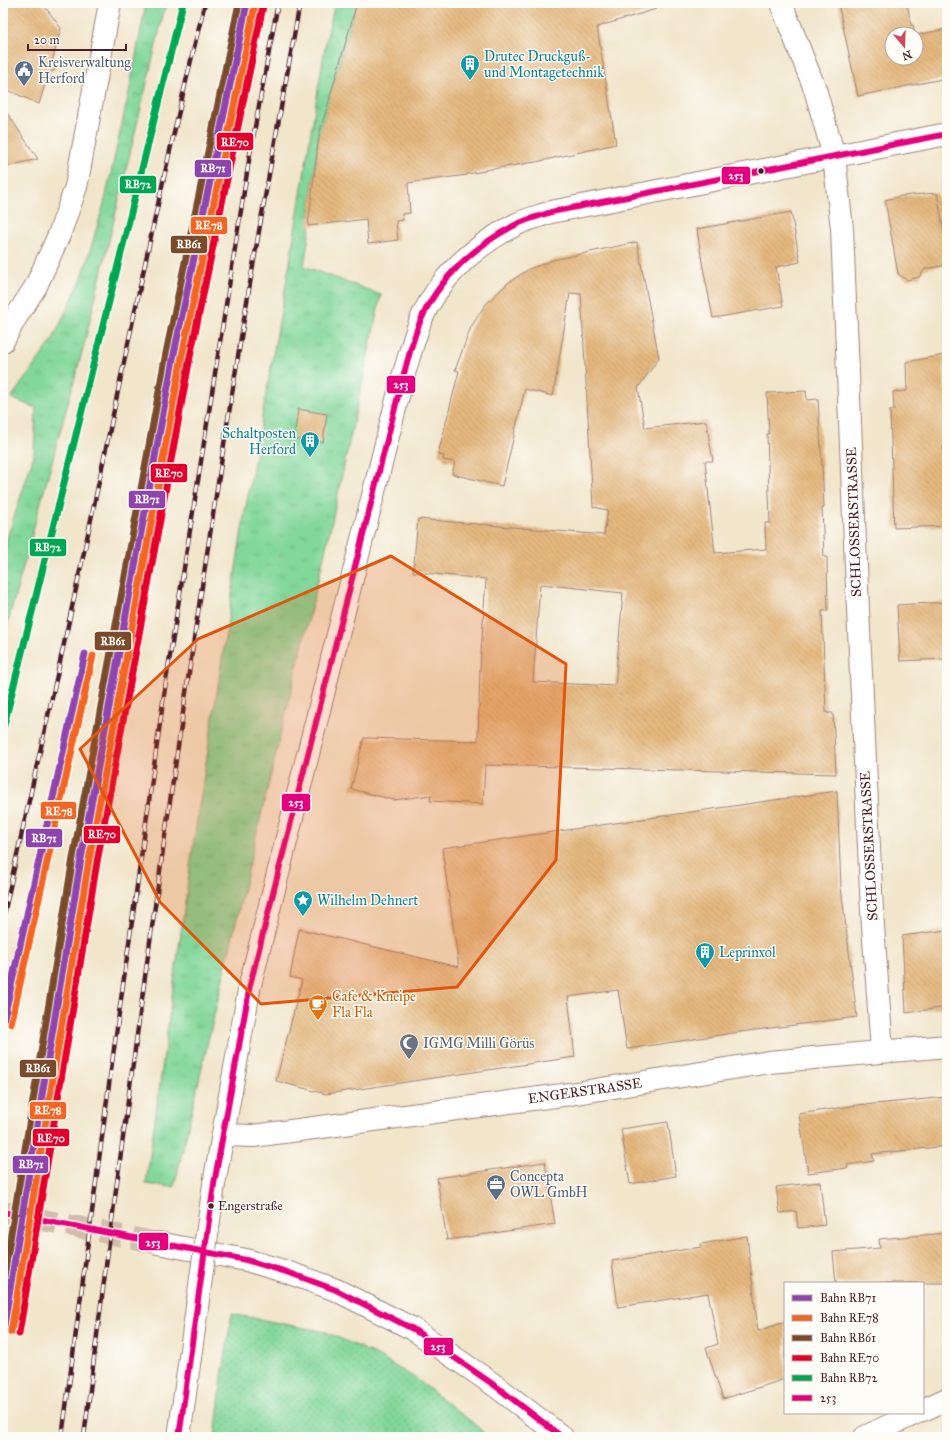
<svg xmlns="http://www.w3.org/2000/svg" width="950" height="1440" viewBox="0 0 950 1440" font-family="'IM FELL Great Primer',serif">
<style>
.grass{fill:url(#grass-tufts);stroke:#667b62}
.park{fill:url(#park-dots);stroke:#667b62}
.building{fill:url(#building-back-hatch);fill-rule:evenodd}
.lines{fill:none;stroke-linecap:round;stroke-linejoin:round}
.secondary-tunnel{stroke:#d0bdaa;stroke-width:22;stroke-dasharray:22 11;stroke-linecap:butt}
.minor-casing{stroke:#9e827a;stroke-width:24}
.tertiary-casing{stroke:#9e827a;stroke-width:24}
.secondary-casing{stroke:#9e827a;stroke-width:24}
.minor{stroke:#fff;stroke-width:22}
.tertiary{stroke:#fff;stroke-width:22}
.secondary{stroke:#fff;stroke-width:22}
.rail-casing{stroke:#4a1f2b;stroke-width:4.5}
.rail{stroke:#fdfcf7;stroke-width:3;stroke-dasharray:9;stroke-linecap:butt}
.secondary-bridge-casing{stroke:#9e827a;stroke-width:24;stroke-linecap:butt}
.secondary-bridge{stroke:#fff;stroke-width:22}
.bus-1-casing{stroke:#fdfcf7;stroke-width:9}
.bus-1{stroke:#e5007d;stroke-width:6}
.rail-1-casing{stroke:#fdfcf7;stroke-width:10}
.rail-2-casing{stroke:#fdfcf7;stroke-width:10}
.rail-3-casing{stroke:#fdfcf7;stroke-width:10}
.rail-4-casing{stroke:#fdfcf7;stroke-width:10}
.rail-5-casing{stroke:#fdfcf7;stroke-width:10}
.rail-1{stroke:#8e44ad;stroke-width:7}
.rail-2{stroke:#f26522;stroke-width:7}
.rail-3{stroke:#7a4b2a;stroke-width:7}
.rail-4{stroke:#e4002b;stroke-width:7}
.rail-5{stroke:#00a651;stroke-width:7}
.marked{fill:#e0560e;fill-opacity:0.2;stroke:#e0560e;stroke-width:3;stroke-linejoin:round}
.bus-dot{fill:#4a1f2b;stroke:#fdfcf7;stroke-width:1.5}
.labels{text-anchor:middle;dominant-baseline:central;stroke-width:3;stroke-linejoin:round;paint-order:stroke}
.bus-label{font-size:13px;fill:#4a1f2b;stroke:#fdfcf7;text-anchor:start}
.culture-label{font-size:14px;fill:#0d838f;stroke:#fdfcf7;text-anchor:start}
.service-label{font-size:14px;fill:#4e5e75;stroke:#fdfcf7;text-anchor:start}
.street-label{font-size:14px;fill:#4a1f2b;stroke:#fdfcf7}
.food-label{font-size:14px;fill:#c56008;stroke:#fdfcf7;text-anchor:start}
.worship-label{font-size:14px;fill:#5b616d;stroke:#fdfcf7;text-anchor:start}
.line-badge{stroke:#fdfcf7;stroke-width:1.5}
.badge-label{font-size:11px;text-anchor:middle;font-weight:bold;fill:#fff}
</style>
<defs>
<pattern id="grass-tufts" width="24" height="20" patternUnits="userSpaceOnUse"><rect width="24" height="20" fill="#82d79a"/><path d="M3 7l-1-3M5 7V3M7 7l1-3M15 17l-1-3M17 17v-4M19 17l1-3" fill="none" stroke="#72b885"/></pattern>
<pattern id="park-dots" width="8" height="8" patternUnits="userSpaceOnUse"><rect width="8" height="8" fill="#82d79a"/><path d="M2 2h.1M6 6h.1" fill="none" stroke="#72b885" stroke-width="1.8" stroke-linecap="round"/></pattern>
<pattern id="building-back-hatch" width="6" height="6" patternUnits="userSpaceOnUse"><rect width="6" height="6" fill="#e4b87e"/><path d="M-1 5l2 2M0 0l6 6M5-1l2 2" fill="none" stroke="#c59e6d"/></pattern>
</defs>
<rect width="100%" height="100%" fill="#fdfcf7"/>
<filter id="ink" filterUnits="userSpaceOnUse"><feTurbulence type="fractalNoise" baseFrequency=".025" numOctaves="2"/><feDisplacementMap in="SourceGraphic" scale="8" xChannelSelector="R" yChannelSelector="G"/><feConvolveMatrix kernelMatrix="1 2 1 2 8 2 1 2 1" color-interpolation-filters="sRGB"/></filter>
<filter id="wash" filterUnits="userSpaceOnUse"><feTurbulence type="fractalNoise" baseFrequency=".012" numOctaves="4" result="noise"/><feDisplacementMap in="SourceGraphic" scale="16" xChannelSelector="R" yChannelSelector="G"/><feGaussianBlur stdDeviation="0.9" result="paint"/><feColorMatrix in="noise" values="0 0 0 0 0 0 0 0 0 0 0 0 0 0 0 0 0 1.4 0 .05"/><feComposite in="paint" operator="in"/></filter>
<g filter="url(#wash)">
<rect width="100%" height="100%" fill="#f1e5ca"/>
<!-- grass -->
<g class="grass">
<polygon points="146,3 166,3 85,341 3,640 3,551 34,455 36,408 11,398 52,341 82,278 105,200 129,92"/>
<polygon points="335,3 357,3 319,135 309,216 311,223 304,266 381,295 329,535 257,832 174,1187 146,1184 191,860 243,523 290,261 326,41"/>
</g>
<!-- park -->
<polygon class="park" points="232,1314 326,1332 372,1353 415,1378 478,1427 488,1437 215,1437 222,1376"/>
<g id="blocks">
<!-- building -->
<g class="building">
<polygon points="3,3 42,3 61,28 52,62 57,68 48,74 39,104 3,88"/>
<polygon points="357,3 655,3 656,9 597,27 616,144 536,162 485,170 485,171 467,174 467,175 408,183 410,213 402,214 403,220 396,221 398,240 368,244 366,219 308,226 319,135"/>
<polygon points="838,3 907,3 911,25 913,25 915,34 892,34 892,58 916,58 916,35 947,29 947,78 858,96"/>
<polygon points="3,107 38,159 3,167"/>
<polygon points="937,193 947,250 947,265 925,269 919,277 907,280 898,274 885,200 901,196"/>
<polygon points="791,212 800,262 776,267 783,306 713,318 702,262 697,229"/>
<path d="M637,242L659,358L638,388L645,428L706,421L713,461H705L715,553L766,549L765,523H770L767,434H769L767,393L806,391L807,400L818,399L823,483L824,508H822L824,557H827L828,611H822L826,713H833L836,774L485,765L483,804L430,801L431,795L394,800L351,789L364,738L478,741L480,668L486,579L413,572L418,519L604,535L608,510L593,507L581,294L570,293L553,396L525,389L502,486L452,474L455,462L443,460L444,456L438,454L459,371L455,370L471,327L485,305L508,283L529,269L553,260ZM540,584L623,593L615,686L533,682Z"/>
<polygon points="944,355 945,391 947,391 947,446 943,446 946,526 894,528 890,410 894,410 893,392 907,391 906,362"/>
<polygon points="298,409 327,414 323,442 294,439"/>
<polygon points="947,602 947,659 900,661 897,605"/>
<polygon points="837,791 841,887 857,1017 740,1032 627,1049 618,990 568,997 575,1057 326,1094 276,1081 302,980 290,977 299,929 459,967 442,848"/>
<polygon points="947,930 947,1007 906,1013 902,936"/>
<polygon points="947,1097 947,1146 872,1154 874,1161 847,1165 848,1168 808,1173 799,1114 865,1104 865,1105"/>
<polygon points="668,1122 676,1176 630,1184 621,1129"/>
<polygon points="545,1162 555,1224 447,1240 437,1178"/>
<polygon points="820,1182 825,1225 798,1228 796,1211 780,1213 776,1187"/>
<polygon points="947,1233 947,1283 836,1283 833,1252 880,1248 879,1239"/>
<polygon points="747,1236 758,1331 785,1322 785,1379 723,1399 706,1348 718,1344 708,1293 618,1307 612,1261 701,1247 701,1244"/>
</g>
</g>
</g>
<g filter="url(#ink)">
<use href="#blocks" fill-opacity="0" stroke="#9e827a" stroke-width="1"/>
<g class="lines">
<!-- secondary-tunnel -->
<polyline class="secondary-tunnel" points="3,1212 158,1243"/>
<!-- minor casing -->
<g class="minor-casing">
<polyline id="minor" points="781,3 815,89 834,156 842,229 856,566 872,912 882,1051"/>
</g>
<!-- tertiary casing -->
<g class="tertiary-casing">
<g id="tertiary">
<polyline points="3,341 16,317 36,286 59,235 76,187 110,3"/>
<polyline points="223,1135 253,1136 570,1094 769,1062 947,1046"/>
</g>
</g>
<!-- secondary casing -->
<g class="secondary-casing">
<g id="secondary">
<path d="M214,1184L250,985L402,380C408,361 413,341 420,322C438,278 475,245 517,224C528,219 540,216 551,212L947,134"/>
<polyline points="158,1243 246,1260 287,1272 336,1290 413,1329 497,1387 562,1437"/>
<polyline points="923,1410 947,1399"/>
<polyline points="179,1437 197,1307"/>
<polyline points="865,1437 916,1413"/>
</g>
</g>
<!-- minor -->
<use href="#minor" class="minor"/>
<!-- tertiary -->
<use href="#tertiary" class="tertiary"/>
<!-- secondary -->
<use href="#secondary" class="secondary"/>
<!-- rail casing -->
<g class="rail-casing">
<g id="rail">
<path d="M3,919C34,775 68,631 98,486C132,325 165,163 205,3"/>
<polyline points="62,1437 110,1077 166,681 250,154 278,3"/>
<path d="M84,1437C129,1080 179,724 236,369C255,247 278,125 300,3"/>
</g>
</g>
<!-- rail -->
<use href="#rail" class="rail"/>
<!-- secondary-bridge casing -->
<g class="secondary-bridge-casing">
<polyline id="secondary-bridge" points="197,1307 214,1184"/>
</g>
<!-- secondary-bridge -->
<use href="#secondary-bridge" class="secondary-bridge"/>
<!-- bus-1 casing -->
<g class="bus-1-casing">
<g id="bus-1">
<polyline points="3,1212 246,1260 287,1272 336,1290 413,1329 497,1387 562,1437"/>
<path d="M179,1437L214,1184L250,985L402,380C408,361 412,340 420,322C438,279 475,245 517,224C527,219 540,216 551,212L947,134"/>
</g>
</g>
<!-- bus-1 -->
<use href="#bus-1" class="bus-1"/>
<!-- rail-1 casing -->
<g class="rail-1-casing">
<g id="rail-1">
<polyline points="3,1022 85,654"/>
<polyline points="3,1331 81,859 174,354 247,3"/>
</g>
</g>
<!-- rail-2 casing -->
<g class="rail-2-casing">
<g id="rail-2">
<polyline points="11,1024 93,656"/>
<polyline points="11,1332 89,860 182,356 255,5"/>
</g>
</g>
<!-- rail-3 casing -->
<g class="rail-3-casing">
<polyline id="rail-3" points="3,1282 73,858 166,353 239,3"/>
</g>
<!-- rail-4 casing -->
<g class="rail-4-casing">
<polyline id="rail-4" points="19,1334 97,862 190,357 263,6"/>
</g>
<!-- rail-5 casing -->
<g class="rail-5-casing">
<polyline id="rail-5" points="3,729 183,3"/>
</g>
<!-- rail-1 -->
<use href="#rail-1" class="rail-1"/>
<!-- rail-2 -->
<use href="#rail-2" class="rail-2"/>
<!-- rail-3 -->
<use href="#rail-3" class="rail-3"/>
<!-- rail-4 -->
<use href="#rail-4" class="rail-4"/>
<!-- rail-5 -->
<use href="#rail-5" class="rail-5"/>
</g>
</g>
<!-- marked area -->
<path class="marked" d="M391,556L566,664L556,860L457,987L261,1004L160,902L80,749L198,639Z"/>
<!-- icons -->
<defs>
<g id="building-pin" transform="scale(1)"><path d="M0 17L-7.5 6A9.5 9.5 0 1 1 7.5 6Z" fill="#0f9aa8" stroke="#fdfcf7"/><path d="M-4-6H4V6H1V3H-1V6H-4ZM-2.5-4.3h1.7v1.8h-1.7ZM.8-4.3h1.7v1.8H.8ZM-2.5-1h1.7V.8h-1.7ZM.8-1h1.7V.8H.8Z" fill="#fff"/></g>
<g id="civic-pin" transform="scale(1)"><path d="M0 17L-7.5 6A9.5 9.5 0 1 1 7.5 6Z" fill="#5c6f8a" stroke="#fdfcf7"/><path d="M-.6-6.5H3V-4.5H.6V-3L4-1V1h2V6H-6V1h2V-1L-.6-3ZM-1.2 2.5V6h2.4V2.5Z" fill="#fff"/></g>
<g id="sight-pin" transform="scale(1)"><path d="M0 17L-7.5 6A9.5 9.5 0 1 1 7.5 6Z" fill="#0f9aa8" stroke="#fdfcf7"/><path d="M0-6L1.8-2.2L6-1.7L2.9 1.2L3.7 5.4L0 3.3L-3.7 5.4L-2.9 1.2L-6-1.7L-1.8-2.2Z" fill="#fff"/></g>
<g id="cafe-pin" transform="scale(1)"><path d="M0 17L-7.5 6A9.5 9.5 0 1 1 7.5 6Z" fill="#e8710a" stroke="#fdfcf7"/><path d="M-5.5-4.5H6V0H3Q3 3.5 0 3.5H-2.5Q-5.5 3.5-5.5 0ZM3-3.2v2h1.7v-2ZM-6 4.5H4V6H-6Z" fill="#fff"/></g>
<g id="mosque-pin" transform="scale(1)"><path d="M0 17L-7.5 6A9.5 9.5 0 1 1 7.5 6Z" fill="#6b7280" stroke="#fdfcf7"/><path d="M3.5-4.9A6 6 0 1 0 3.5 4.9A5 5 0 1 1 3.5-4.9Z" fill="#fff"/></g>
<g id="office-pin" transform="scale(1)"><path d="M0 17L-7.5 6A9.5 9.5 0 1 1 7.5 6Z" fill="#5c6f8a" stroke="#fdfcf7"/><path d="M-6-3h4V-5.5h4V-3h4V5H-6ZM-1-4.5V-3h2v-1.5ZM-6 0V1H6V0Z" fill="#fff"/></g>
</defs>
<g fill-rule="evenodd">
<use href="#building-pin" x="470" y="64"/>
<use href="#civic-pin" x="24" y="70"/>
<use href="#building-pin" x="310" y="441"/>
<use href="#sight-pin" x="303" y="900"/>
<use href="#building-pin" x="705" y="952"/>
<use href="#cafe-pin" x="318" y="1004"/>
<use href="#mosque-pin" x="409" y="1043"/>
<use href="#office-pin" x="496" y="1184"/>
</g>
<!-- markers -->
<g class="bus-dot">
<circle cx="761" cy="171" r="3.5"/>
<circle cx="211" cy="1206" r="3.5"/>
</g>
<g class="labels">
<!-- bus labels -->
<g class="bus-label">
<text x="218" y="1206">Engerstraße</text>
</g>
<!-- culture labels -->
<g class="culture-label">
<text x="484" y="56">Drutec Druckguß-<tspan x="484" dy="16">und Montagetechnik</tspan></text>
<text x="296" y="433" text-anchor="end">Schaltposten<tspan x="296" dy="16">Herford</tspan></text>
<text x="317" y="900">Wilhelm Dehnert</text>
<text x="719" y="952">Leprinxol</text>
</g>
<!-- service labels -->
<g class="service-label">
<text x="38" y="62">Kreisverwaltung<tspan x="38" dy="16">Herford</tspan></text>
<text x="510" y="1176">Concepta<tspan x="510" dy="16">OWL GmbH</tspan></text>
</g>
<!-- street labels -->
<g class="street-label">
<text transform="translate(854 522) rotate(-92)">SCHLOSSERSTRASSE</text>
<text transform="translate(869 846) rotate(-93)">SCHLOSSERSTRASSE</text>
<text transform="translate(585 1091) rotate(-8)">ENGERSTRASSE</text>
</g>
<!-- food labels -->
<g class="food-label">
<text x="332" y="996">Cafe &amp; Kneipe<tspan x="332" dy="16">Fla Fla</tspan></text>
</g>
<!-- worship labels -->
<g class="worship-label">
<text x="423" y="1043">IGMG Milli Görüs</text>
</g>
</g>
<g class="line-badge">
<rect x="216" y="132" width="38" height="19" rx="4" fill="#e4002b"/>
<rect x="194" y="159" width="38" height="19" rx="4" fill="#8e44ad"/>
<rect x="721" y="166" width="30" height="19" rx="4" fill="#e5007d"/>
<rect x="119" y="175" width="38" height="19" rx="4" fill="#00a651"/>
<rect x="190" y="216" width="38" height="19" rx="4" fill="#f26522"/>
<rect x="170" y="235" width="38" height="19" rx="4" fill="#7a4b2a"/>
<rect x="386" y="375" width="30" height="19" rx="4" fill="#e5007d"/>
<rect x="150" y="463" width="38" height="20" rx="4" fill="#e4002b"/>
<rect x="128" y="490" width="38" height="19" rx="4" fill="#8e44ad"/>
<rect x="29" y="538" width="38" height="19" rx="4" fill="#00a651"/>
<rect x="94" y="631" width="38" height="20" rx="4" fill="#7a4b2a"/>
<rect x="281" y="793" width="30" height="19" rx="4" fill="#e5007d"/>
<rect x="40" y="801" width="37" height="19" rx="4" fill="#f26522"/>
<rect x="83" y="825" width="38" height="19" rx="4" fill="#e4002b"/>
<rect x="25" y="828" width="38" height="20" rx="4" fill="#8e44ad"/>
<rect x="19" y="1059" width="38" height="19" rx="4" fill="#7a4b2a"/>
<rect x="29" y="1101" width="38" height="19" rx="4" fill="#f26522"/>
<rect x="32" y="1128" width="38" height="19" rx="4" fill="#e4002b"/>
<rect x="12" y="1155" width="37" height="19" rx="4" fill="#8e44ad"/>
<rect x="138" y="1232" width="31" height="19" rx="4" fill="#e5007d"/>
<rect x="423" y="1337" width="31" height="19" rx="4" fill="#e5007d"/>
</g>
<g class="badge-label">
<text x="235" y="146">RE70</text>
<text x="213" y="172">RB71</text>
<text x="736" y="179">253</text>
<text x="138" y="188">RB72</text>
<text x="209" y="229">RE78</text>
<text x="189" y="248">RB61</text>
<text x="401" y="388">253</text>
<text x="169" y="477">RE70</text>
<text x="147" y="503">RB71</text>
<text x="48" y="551">RB72</text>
<text x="113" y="645">RB61</text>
<text x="296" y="806">253</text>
<text x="59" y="815">RE78</text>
<text x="102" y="838">RE70</text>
<text x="44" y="842">RB71</text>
<text x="38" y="1072">RB61</text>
<text x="48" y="1114">RE78</text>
<text x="51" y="1142">RE70</text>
<text x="31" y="1168">RB71</text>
<text x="153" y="1246">253</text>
<text x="438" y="1350">253</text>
</g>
<!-- margin -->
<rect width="950" height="1440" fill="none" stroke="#fdfcf7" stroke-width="16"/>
<!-- legend -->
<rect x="784" y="1282" width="140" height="132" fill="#fdfcf7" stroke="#b5a4a5"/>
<rect x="792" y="1295" width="20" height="6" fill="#8e44ad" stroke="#b5a4a5"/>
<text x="820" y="1302" font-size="12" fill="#4a1f2b">Bahn RB71</text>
<rect x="792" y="1315" width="20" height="6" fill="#f26522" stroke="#b5a4a5"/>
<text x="820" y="1322" font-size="12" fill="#4a1f2b">Bahn RE78</text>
<rect x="792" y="1335" width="20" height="6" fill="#7a4b2a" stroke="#b5a4a5"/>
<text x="820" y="1342" font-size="12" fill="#4a1f2b">Bahn RB61</text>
<rect x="792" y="1355" width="20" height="6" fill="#e4002b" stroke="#b5a4a5"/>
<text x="820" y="1362" font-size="12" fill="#4a1f2b">Bahn RE70</text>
<rect x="792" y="1375" width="20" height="6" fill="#00a651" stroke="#b5a4a5"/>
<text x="820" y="1382" font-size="12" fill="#4a1f2b">Bahn RB72</text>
<rect x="792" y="1395" width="20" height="6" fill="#e5007d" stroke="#b5a4a5"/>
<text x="820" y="1402" font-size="12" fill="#4a1f2b">253</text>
<!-- north arrow -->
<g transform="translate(904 46) rotate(161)"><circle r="19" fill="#fdfcf7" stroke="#b5a4a5"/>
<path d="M0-3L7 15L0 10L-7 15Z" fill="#d1495b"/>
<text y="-6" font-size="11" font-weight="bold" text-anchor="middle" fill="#4a1f2b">N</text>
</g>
<!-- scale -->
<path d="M28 44v6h98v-6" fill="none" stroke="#4a1f2b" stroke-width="2"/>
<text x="34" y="44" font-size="12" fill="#4a1f2b" stroke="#fdfcf7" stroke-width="3" paint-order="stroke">20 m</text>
</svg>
